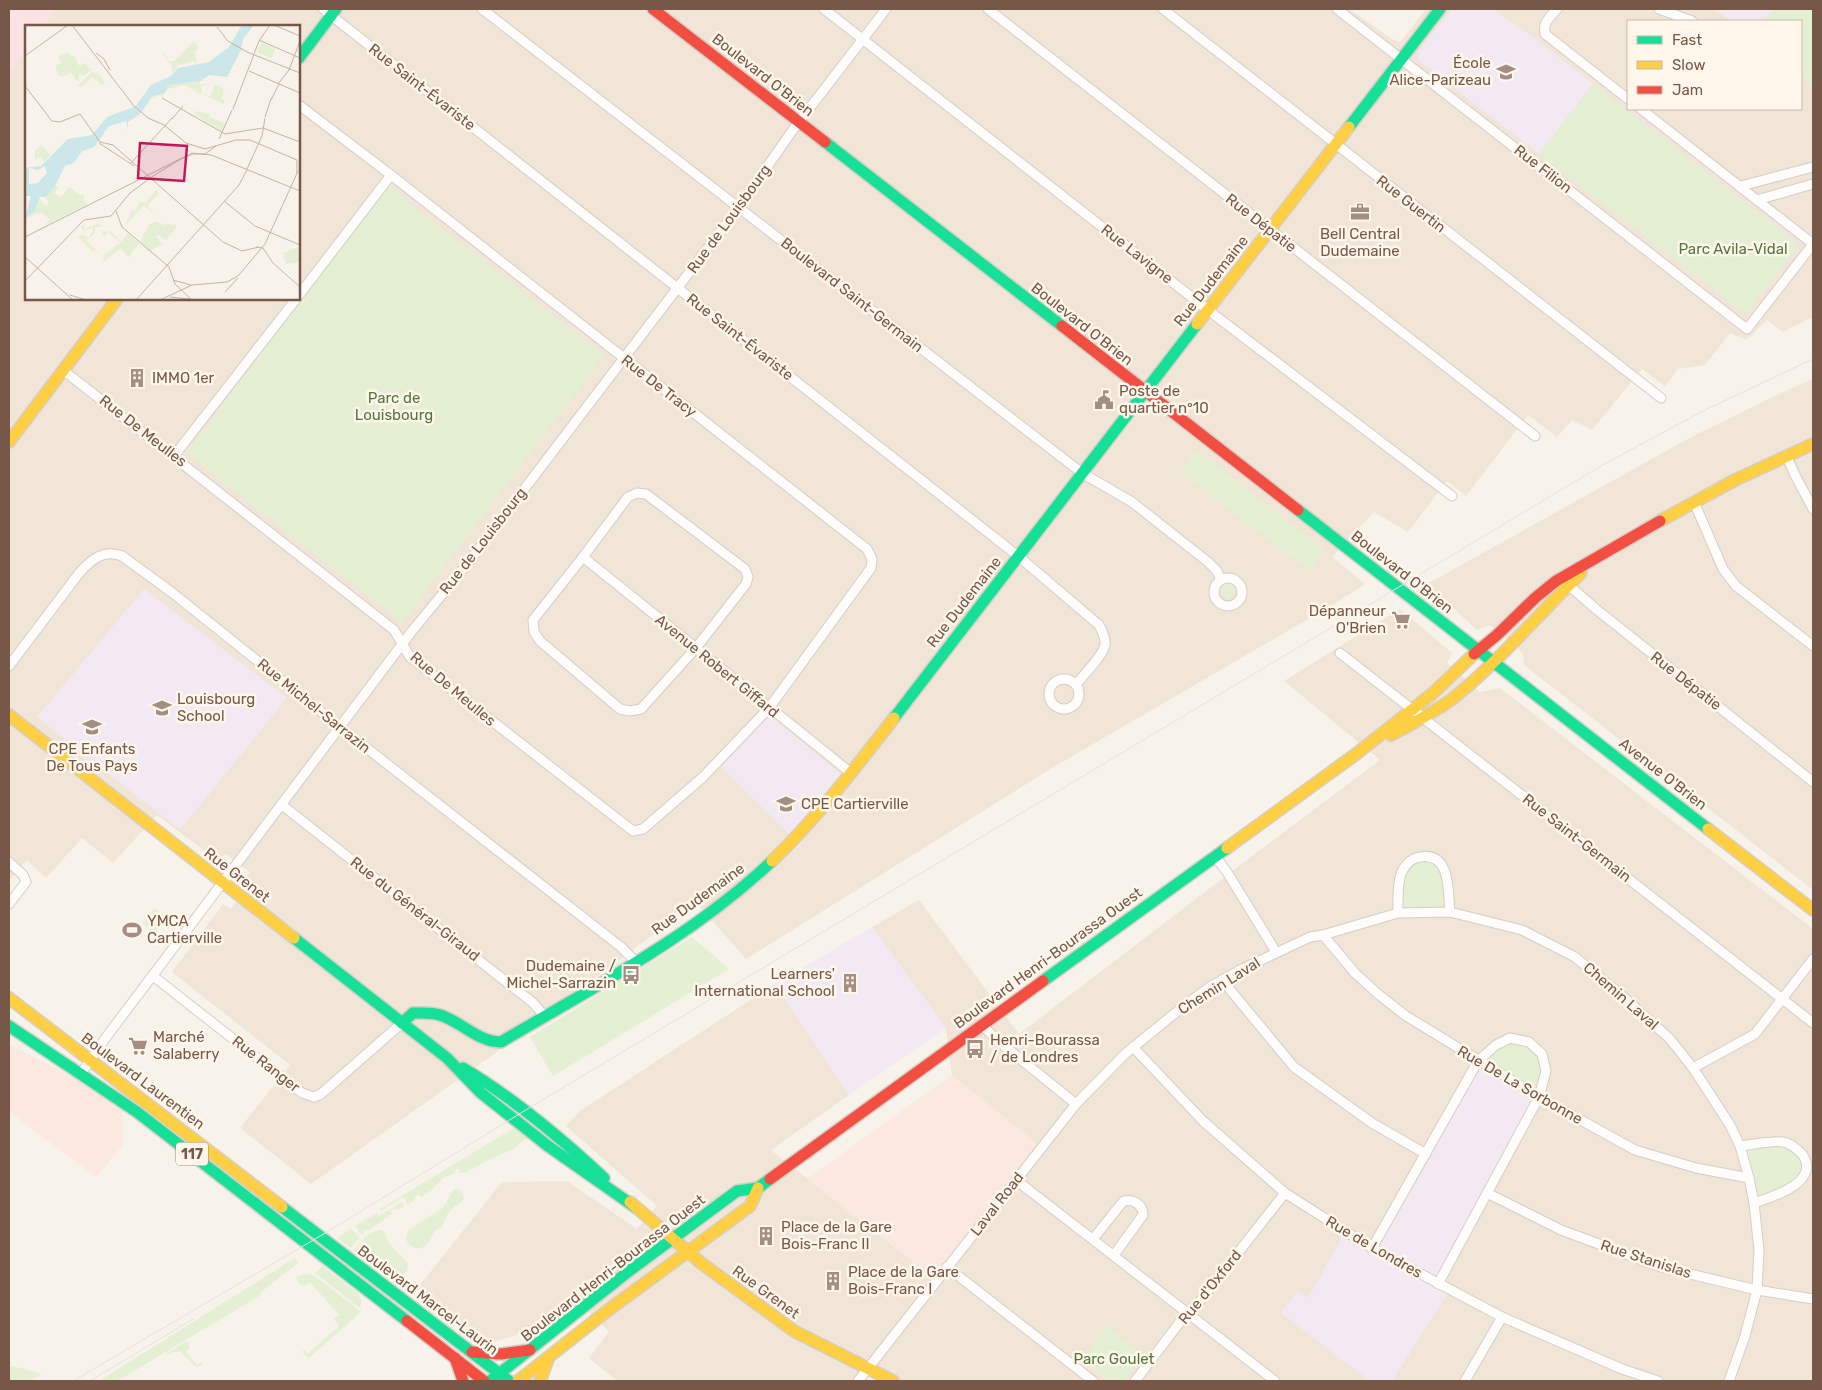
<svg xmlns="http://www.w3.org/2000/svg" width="1822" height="1390" viewBox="0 0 1822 1390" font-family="Rubik,sans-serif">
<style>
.residential{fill:#f1e5d7;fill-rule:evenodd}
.commercial{fill:#fbe9e0}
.education{fill:#f3e9f3}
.medical{fill:#fae3e2}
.green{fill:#e4efd4}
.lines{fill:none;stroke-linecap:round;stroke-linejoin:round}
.street-casing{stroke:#d6cec6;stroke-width:11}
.fast-casing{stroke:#d7cec6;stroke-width:14}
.slow-casing{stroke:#d7cec6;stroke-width:14}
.jam-casing{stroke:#d7cec6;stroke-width:14}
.street{stroke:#fefdfc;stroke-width:9}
.fast{stroke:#16e098;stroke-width:11}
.slow{stroke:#ffcf43;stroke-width:11}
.jam{stroke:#f24e42;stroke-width:11}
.tram{stroke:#e4e2e5;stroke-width:1}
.labels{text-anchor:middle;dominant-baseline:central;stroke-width:5;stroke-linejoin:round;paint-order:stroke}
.shield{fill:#fff7ec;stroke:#a08879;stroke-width:1}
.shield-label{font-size:14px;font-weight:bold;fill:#775848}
.poi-label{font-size:15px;fill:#775848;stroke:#fff7ec;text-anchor:start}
.street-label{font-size:15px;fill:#775848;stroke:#fff7ec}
.park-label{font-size:15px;fill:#50783d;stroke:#fff7ec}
.inset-road{fill:none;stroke:#c4b4a9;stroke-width:1}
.view{fill:#c2185b;fill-opacity:0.15;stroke:#c2185b;stroke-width:2.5}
.inset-edge{fill:none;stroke:#775848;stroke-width:2.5}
</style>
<rect width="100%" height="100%" fill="#f7f2ea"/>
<!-- residential -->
<g class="residential">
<path d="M9,9H1349L1392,39L1399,42L1402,40L1426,9H1715L1731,21H1628V109H1801V75L1813,85V317L1783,332L1767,320L1746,340L1730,333L1705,365L1678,369L1665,386L1642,369L1592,430L1572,420L1557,437L1528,415L1466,496L1447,481L1408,532L1374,512L1332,557L1365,584L1339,601L1052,768L746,959L696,902L512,1041L311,1184L240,1128L290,1065L172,972L223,904L231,909L249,885L243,881L250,872L225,854L218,861L157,815L113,863L82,838L46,878L27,860L11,878L9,885ZM26,26H299V299H26Z"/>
<polygon points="1813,379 1813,890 1524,665 1523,653 1490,625 1477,630 1427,584 1693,436 1790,389"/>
<polygon points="1400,609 1452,653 1447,663 1480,692 1500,688 1813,929 1813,1381 894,1381 868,1370 857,1381 617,1381 589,1358 609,1332 575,1297 531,1326 512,1337 490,1342 416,1290 502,1182 567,1181 637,1229 657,1206 566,1126 580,1111 775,984 849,1095 771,1150 933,1277 1037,1144 952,1075 946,1028 872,927 919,900 1019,1034 1243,863 1380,760 1284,681"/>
</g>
<!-- commercial -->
<g class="commercial">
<polygon points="9,1044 74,1078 122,1110 123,1145 96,1177 9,1112"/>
<polygon points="952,1075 1037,1144 934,1277 807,1179"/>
</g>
<!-- education -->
<g class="education">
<polygon points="1452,9 1493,9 1536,39 1593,84 1539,154 1418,60 1417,57 1418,52"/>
<polygon points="1716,9 1800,9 1790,21 1732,21"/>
<polygon points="144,589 287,698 180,830 37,717"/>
<polygon points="770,715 840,774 789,834 721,767"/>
<polygon points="872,927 946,1028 849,1095 775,984"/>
<polygon points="1478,1061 1539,1097 1438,1284 1450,1290 1392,1381 1370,1381 1281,1313 1298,1291 1308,1298 1345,1232 1372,1248"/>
</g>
<!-- medical -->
<polygon class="medical" points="9,9 57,9 44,26 26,26 26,50 9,74"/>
<!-- green -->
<g class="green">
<polygon points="1773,9 1813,9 1813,85 1801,75 1801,21 1763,21"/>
<polygon points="1593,84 1795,241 1797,249 1748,311 1741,311 1539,154"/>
<polygon points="388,186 604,355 402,623 186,453"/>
<polygon points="1197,450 1325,550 1309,571 1180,472"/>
<circle cx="1228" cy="591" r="7"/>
<polygon points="1418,857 1442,864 1450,912 1398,913 1400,875"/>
<polygon points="154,908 167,917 155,933 143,924"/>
<polygon points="692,937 729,969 553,1076 530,1037"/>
<path d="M1510,1038C1550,1047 1548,1062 1539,1097L1478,1061Z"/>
<polygon points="517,1126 529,1135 515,1148 488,1160 465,1173 460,1173 459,1169 456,1169 455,1173 443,1178 432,1190 421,1197 419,1194 414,1197 415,1200 408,1205 403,1197 381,1211 380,1209"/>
<polygon points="1782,1142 1805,1159 1802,1181 1754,1203 1740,1146"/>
<path d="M454,1189H458L462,1191L464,1199C461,1203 460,1203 455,1206C449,1210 445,1221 442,1227L435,1230C432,1235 430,1241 426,1245C418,1252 409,1247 406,1239L408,1230L443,1208Z"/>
<polygon points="402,1202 405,1206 397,1210 396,1208 390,1211 392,1214 369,1230 367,1229 363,1231 364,1234 362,1235 355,1226 377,1213 379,1216"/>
<polygon points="351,1228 359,1238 351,1248 337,1238"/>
<path d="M382,1230L385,1233L389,1243L408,1263L407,1271L400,1278L388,1277L354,1251C361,1241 369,1231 382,1230Z"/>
<polygon points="295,1258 298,1263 260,1293 261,1295 117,1381 99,1381"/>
<polygon points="322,1266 358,1293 362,1302 360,1308 315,1273"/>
<polygon points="306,1274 315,1276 361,1312 309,1358 302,1352 304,1350 307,1354 339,1326 334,1319 339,1315 310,1282 305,1286 299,1283 296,1277"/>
<polygon points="1108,1326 1144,1356 1124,1381 1107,1381 1081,1361"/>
<polygon points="187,1341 190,1348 186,1352 197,1365 201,1363 202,1365 198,1367 195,1366 181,1352 174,1352 167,1355 166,1354"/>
<polygon points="9,1365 42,1374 30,1381 9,1381"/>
</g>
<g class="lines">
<!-- street casing -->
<g class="street-casing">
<g id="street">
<path d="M323,9L1018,556L1099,625C1102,631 1106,637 1105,645C1103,656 1083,675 1076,685"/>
<polyline points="482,9 1082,473 1132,502 1208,562 1217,571 1221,580"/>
<polyline points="824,9 1208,310 1452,496"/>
<polyline points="988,9 1535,436"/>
<polyline points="1163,9 1661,398"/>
<polyline points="1337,9 1747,329 1813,244"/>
<path d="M1557,9C1551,16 1542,23 1545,34L1628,99"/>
<polyline points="1659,9 1692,21"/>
<polyline points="1641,109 1813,244"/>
<polyline points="1741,186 1813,167"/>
<polyline points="1757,200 1813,184"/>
<polyline points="299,295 391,175"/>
<polyline points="63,370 394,630 410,657 633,831 643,829 703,777 769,708 871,568 872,559 867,549 391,175 299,105"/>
<polyline points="1786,455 1795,475 1813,509"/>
<polyline points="174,456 296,299"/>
<polygon points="637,493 646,494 745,569 748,577 746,584 695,649 641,709 629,711 620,709 540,641 534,632 533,620 583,557 628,497"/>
<polyline points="1694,502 1723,569 1736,586 1813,646"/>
<polyline points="583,557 851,773"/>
<circle cx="1228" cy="592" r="14"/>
<polyline points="1566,583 1596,609 1813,782"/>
<polyline points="1340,653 1813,1023"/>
<path d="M9,666L80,572C92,559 104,549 122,556L170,591L350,735L621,947L635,961"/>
<circle cx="1064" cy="694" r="15"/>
<polyline points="282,805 532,1002 545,1016"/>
<polyline points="1215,856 1227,872 1276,952"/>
<polyline points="9,862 23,875 26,882 9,904"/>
<path d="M1398,913C1398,901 1397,886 1401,874C1404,866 1411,858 1420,857C1451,851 1448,892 1450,912"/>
<polyline points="1323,935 1355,973 1378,994 1406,1016 1539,1097 1635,1150 1696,1168 1749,1178"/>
<polyline points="153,976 302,1093 314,1097 321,1094 402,1023"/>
<polyline points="1222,980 1294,1067 1372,1123 1426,1154"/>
<polyline points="982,1025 998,1041 1076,1104"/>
<polyline points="1133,1047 1203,1121 1285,1193 1372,1248 1502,1317 1622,1369 1658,1381"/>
<polyline points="1693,1068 1755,1034 1813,959"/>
<polyline points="81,1074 104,1040 412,631 468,563 739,207 792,131 886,9"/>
<path d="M1740,1146C1750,1145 1774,1140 1783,1142C1790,1143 1797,1149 1802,1154C1822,1182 1772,1197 1754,1203"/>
<polyline points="1016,1180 1275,1381"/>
<polyline points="1487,1193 1561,1230 1661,1267 1757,1290 1813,1299"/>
<path d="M1093,1239L1121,1204L1124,1201C1134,1199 1143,1205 1143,1215L1114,1255"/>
<polyline points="1372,1248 1478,1061 1496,1045 1510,1038 1529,1042 1542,1054 1546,1071 1539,1097 1438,1284"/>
<polyline points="947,1267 1093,1381"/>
<polyline points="858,1381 1076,1104 1125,1054 1180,1009 1210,987 1240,970 1310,937 1323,935 1398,913 1450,912 1522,930 1575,957 1627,1000 1670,1039 1693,1068 1730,1125 1740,1146 1749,1178 1754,1203 1759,1250 1757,1290 1745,1336 1729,1381"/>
<polyline points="1135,1381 1180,1322 1200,1301 1285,1193"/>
<polyline points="1465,1381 1502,1317"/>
</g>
</g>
<!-- fast casing -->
<g class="fast-casing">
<g id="fast">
<polyline points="299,58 336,9"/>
<polyline points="1349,127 1440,9"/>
<polyline points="825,142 1062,326"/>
<polyline points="1298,510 1708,829"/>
<polyline points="894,718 1197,324"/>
<polyline points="294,938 447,1058 481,1093 548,1146 635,1207"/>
<polyline points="1043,981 1227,848"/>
<path d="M402,1023L413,1013C422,1013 431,1012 440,1015C462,1022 478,1042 501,1042C594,987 693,936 772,861"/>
<polyline points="9,1026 137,1112 407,1321"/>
<path d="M463,1068C515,1099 560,1137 604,1178"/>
<polyline points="282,1207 509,1381"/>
<polyline points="490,1381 629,1271 737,1191 758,1188 770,1179"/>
</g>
</g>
<!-- slow casing -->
<g class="slow-casing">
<g id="slow">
<polyline points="1197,324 1349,127"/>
<polyline points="9,442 117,299"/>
<polyline points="1660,521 1735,480 1813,444"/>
<polyline points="9,715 294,938"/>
<path d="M1391,735C1413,723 1436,712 1456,696C1501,659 1539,614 1581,573"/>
<polyline points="1708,829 1813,910"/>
<polyline points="1227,848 1356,754 1432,694 1474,654"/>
<path d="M772,861C817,818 856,767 894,718"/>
<polyline points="9,998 282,1207"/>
<polyline points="630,1202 701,1263 794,1331 893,1381"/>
<polyline points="518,1381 607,1311 750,1206 758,1188"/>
<polyline points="540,1381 548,1359"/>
</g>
</g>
<!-- jam casing -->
<g class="jam-casing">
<g id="jam">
<polyline points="653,9 825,142"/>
<polyline points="1062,326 1298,510"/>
<polyline points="1474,654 1497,635 1535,598 1556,581 1660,521"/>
<polyline points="770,1179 1043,981"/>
<polyline points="407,1321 484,1381"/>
<polyline points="472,1352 501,1354 530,1350"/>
<polyline points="455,1358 463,1381"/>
</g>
</g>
<!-- street -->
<use href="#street" class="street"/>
<!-- fast -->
<use href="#fast" class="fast"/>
<!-- slow -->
<use href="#slow" class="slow"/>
<!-- jam -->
<use href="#jam" class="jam"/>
<!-- tram -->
<g class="tram">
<polyline points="73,1381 327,1232 534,1105 1606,463 1703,411 1813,359"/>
<polyline points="90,1381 193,1319"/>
</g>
</g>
<!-- icons -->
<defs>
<g id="school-bare" transform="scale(1.5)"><path d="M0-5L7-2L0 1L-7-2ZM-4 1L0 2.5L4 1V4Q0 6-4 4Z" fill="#a48e81" stroke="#fff7ec" stroke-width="2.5" paint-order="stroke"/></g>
<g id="office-bare" transform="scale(1.5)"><path d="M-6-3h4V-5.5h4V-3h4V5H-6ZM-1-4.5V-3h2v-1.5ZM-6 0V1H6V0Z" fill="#a48e81" stroke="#fff7ec" stroke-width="2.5" paint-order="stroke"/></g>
<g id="building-bare" transform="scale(1.5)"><path d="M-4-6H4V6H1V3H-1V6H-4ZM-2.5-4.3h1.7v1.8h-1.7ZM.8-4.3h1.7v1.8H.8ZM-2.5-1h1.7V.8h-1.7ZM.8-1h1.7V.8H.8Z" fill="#a48e81" stroke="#fff7ec" stroke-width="2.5" paint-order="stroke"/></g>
<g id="civic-bare" transform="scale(1.5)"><path d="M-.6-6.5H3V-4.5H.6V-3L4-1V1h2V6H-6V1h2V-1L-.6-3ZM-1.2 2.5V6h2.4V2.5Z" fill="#a48e81" stroke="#fff7ec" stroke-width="2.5" paint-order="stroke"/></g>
<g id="supermarket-bare" transform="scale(1.5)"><path d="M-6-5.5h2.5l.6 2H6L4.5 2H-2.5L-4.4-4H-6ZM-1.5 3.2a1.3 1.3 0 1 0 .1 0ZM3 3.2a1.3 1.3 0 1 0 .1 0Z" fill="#a48e81" stroke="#fff7ec" stroke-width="2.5" paint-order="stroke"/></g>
<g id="stadium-bare" transform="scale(1.5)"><path d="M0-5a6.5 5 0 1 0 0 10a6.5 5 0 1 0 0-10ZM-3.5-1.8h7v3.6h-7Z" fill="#a48e81" stroke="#fff7ec" stroke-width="2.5" paint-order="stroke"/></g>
<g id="bus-bare" transform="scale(1.5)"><path d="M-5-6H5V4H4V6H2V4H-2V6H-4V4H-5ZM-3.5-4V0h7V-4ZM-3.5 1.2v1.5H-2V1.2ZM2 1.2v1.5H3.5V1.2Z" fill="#a48e81" stroke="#fff7ec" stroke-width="2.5" paint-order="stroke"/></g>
</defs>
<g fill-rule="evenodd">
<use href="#school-bare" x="1506" y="72"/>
<use href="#office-bare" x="1360" y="212"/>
<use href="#building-bare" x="137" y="378"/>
<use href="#civic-bare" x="1104" y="400"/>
<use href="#supermarket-bare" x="1401" y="620"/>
<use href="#school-bare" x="162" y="708"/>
<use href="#school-bare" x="92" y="727"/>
<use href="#school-bare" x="786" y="804"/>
<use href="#stadium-bare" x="132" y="930"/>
<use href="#bus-bare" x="631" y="975"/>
<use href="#building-bare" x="850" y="983"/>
<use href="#supermarket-bare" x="138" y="1046"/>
<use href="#bus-bare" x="975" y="1049"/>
<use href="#building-bare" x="766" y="1236"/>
<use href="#building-bare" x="833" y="1281"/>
</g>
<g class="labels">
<!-- shield labels -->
<rect class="shield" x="176" y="1142.5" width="32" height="23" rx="4"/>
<g class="shield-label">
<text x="192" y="1154">117</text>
</g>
<!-- poi labels -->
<g class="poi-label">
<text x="1491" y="63" text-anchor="end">École<tspan x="1491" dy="17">Alice-Parizeau</tspan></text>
<text x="1360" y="234" text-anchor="middle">Bell Central<tspan x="1360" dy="17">Dudemaine</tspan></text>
<text x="152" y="378">IMMO 1er</text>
<text x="1119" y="391">Poste de<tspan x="1119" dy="17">quartier n°10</tspan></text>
<text x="1386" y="611" text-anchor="end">Dépanneur<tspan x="1386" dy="17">O'Brien</tspan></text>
<text x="177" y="699">Louisbourg<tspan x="177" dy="17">School</tspan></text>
<text x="92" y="749" text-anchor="middle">CPE Enfants<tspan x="92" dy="17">De Tous Pays</tspan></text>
<text x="801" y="804">CPE Cartierville</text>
<text x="147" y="921">YMCA<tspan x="147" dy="17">Cartierville</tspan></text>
<text x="616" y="966" text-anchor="end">Dudemaine /<tspan x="616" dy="17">Michel-Sarrazin</tspan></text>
<text x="835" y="974" text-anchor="end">Learners'<tspan x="835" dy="17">International School</tspan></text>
<text x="153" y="1037">Marché<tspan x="153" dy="17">Salaberry</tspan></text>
<text x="990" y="1040">Henri-Bourassa<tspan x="990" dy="17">/ de Londres</tspan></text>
<text x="781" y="1227">Place de la Gare<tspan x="781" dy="17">Bois-Franc II</tspan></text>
<text x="848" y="1272">Place de la Gare<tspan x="848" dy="17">Bois-Franc I</tspan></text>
</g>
<!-- street labels -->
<g class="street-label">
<text transform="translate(763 75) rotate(38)">Boulevard O'Brien</text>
<text transform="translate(422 87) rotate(38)">Rue Saint-Évariste</text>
<text transform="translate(1543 169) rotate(38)">Rue Filion</text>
<text transform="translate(1411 204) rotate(38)">Rue Guertin</text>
<text transform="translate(729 219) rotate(-54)">Rue de Louisbourg</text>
<text transform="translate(1261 223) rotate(38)">Rue Dépatie</text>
<text transform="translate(1137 254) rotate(38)">Rue Lavigne</text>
<text transform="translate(1211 281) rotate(-52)">Rue Dudemaine</text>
<text transform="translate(852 295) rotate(38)">Boulevard Saint-Germain</text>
<text transform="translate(1082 324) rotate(38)">Boulevard O'Brien</text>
<text transform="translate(740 337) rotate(38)">Rue Saint-Évariste</text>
<text transform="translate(659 386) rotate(38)">Rue De Tracy</text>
<text transform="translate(143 431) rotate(38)">Rue De Meulles</text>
<text transform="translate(483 541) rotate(-52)">Rue de Louisbourg</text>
<text transform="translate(1402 572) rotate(38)">Boulevard O'Brien</text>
<text transform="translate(964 602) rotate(-52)">Rue Dudemaine</text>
<text transform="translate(717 666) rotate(39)">Avenue Robert Giffard</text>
<text transform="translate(1686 681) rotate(38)">Rue Dépatie</text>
<text transform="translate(453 689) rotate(40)">Rue De Meulles</text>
<text transform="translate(314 706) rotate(39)">Rue Michel-Sarrazin</text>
<text transform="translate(1663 774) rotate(38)">Avenue O'Brien</text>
<text transform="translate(1577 838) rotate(38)">Rue Saint-Germain</text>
<text transform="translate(237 875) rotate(38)">Rue Grenet</text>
<text transform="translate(698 899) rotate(-36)">Rue Dudemaine</text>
<text transform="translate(415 909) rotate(38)">Rue du Général-Giraud</text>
<text transform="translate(1048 958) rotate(-36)">Boulevard Henri-Bourassa Ouest</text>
<text transform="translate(1219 986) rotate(-32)">Chemin Laval</text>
<text transform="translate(1621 996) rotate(41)">Chemin Laval</text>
<text transform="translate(266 1064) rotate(38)">Rue Ranger</text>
<text transform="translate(143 1081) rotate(37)">Boulevard Laurentien</text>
<text transform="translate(1520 1085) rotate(30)">Rue De La Sorbonne</text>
<text transform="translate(997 1204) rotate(-52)">Laval Road</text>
<text transform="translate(1374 1247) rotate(30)">Rue de Londres</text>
<text transform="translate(1646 1259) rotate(18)">Rue Stanislas</text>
<text transform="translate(613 1268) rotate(-38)">Boulevard Henri-Bourassa Ouest</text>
<text transform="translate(1210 1287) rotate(-51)">Rue d'Oxford</text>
<text transform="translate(766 1292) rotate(36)">Rue Grenet</text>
<text transform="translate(428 1300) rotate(37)">Boulevard Marcel-Laurin</text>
</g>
<!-- park labels -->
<g class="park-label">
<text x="1733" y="249">Parc Avila-Vidal</text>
<text x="394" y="398">Parc de<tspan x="394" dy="17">Louisbourg</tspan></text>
<text x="1114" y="1359">Parc Goulet</text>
</g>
</g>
<!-- overview -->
<g transform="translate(25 25)">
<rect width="275" height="275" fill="#f7f2ea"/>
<path d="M169,16L174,23L170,27L172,40L169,36L153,40L147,49V42L139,30L135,32L140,29L144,36H149ZM237,18L251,23L247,33L232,27ZM42,27L47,32L49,30L54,41L59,38L67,45L58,51L54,49L53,57L46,48L35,52L32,48L31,41L36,37L33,32ZM67,47L74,49L80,58L77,60L67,52L57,63L53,60ZM175,56V60L190,57L174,62L177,63L176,69L159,60L143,64L137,72L134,70L144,60ZM190,59L201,65H196L199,67L196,74L200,76L199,79L177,69L185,71ZM171,86L185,89V92L200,99L197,107L170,89ZM17,120L25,130L19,137L16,132L10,135V125ZM31,160L33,163L29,168L35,172L45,162L54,170H59V176L63,179L21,200L25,194L16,187L0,193L9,187L14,174L21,181L24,177L20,173ZM131,165L134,168L122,181L129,188L131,185L129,188H128L119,181L100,200L107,184L109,187L116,176L121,177ZM75,196V201H89L70,202V209L61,215L63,218L78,231L95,217L83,207L79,212L77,206H85L96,217L103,208L114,218L104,232L95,224L77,238L79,232L70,225L68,227L54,213L57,209L63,213L68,206L67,202L60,206L56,202L59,199L60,205L63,202L74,199ZM132,196L138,201L141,198L152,201L141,215L134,210L131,212L137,219L126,226L116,217L123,200ZM274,222L275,237L261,239L258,228Z" fill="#e4efd4"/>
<path d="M217,0H229L218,14L216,25L202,52L184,50L176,56L144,60L139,68L127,72L115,89L103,97V105L101,96L84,101L69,122L57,126L49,138L40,141L30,161L21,172H15L9,187L0,193L6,171H0V143L16,141L43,114L67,110L82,92L111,81L126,60L146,51L153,43L184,37L204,22ZM20,141L22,148L13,158L4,159V143L13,145Z" fill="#cbe7e9" fill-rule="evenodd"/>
<path class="inset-road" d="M47,0L109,81L123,93L139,100L161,118L180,124L211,115H225L272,135V148M249,0L275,11M192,2L203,16L222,27L275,48M234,15L275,33M71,28L79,34L85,45M0,31L43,0M224,46L275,68M253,59L264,45L275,16M0,61L27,96L35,97L55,89L75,117L88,120L198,217L217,226L234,222M137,73L200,109L238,103L275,117M246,75L254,59M208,84L234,16L245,0M240,92L246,74M147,94L158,81M194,114L207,85M74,118L109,141M106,138L147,93M222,144L237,111L240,93M199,176L230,201L275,220M91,186L97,202L144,242L150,259L167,275M0,212L167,128L186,130L275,166M231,222L238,223L248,238L275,262M0,232L48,275M148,255L166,260M0,256L59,195L86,191L105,168L128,151L154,135L168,129H180L191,121M200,267L213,253M45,270L61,275M145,272L165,274M0,275H43M111,275L214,160L222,145M135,275L167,260L202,257L213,251L240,219L273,146"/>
<path class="view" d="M115,118L162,121L159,156L113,153Z"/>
<rect width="275" height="275" class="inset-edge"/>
</g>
<!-- border -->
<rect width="1822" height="1390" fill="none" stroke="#775848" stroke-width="20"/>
<!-- legend -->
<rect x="1627" y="20" width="175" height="90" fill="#fff7ec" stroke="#c9b7aa"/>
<rect x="1637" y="36" width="25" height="8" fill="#16e098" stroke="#c9b7aa"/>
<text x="1672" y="45" font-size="15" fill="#775848">Fast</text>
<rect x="1637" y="61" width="25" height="8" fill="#ffcf43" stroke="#c9b7aa"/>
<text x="1672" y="70" font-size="15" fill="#775848">Slow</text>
<rect x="1637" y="86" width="25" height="8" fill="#f24e42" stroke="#c9b7aa"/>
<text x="1672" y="95" font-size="15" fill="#775848">Jam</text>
</svg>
